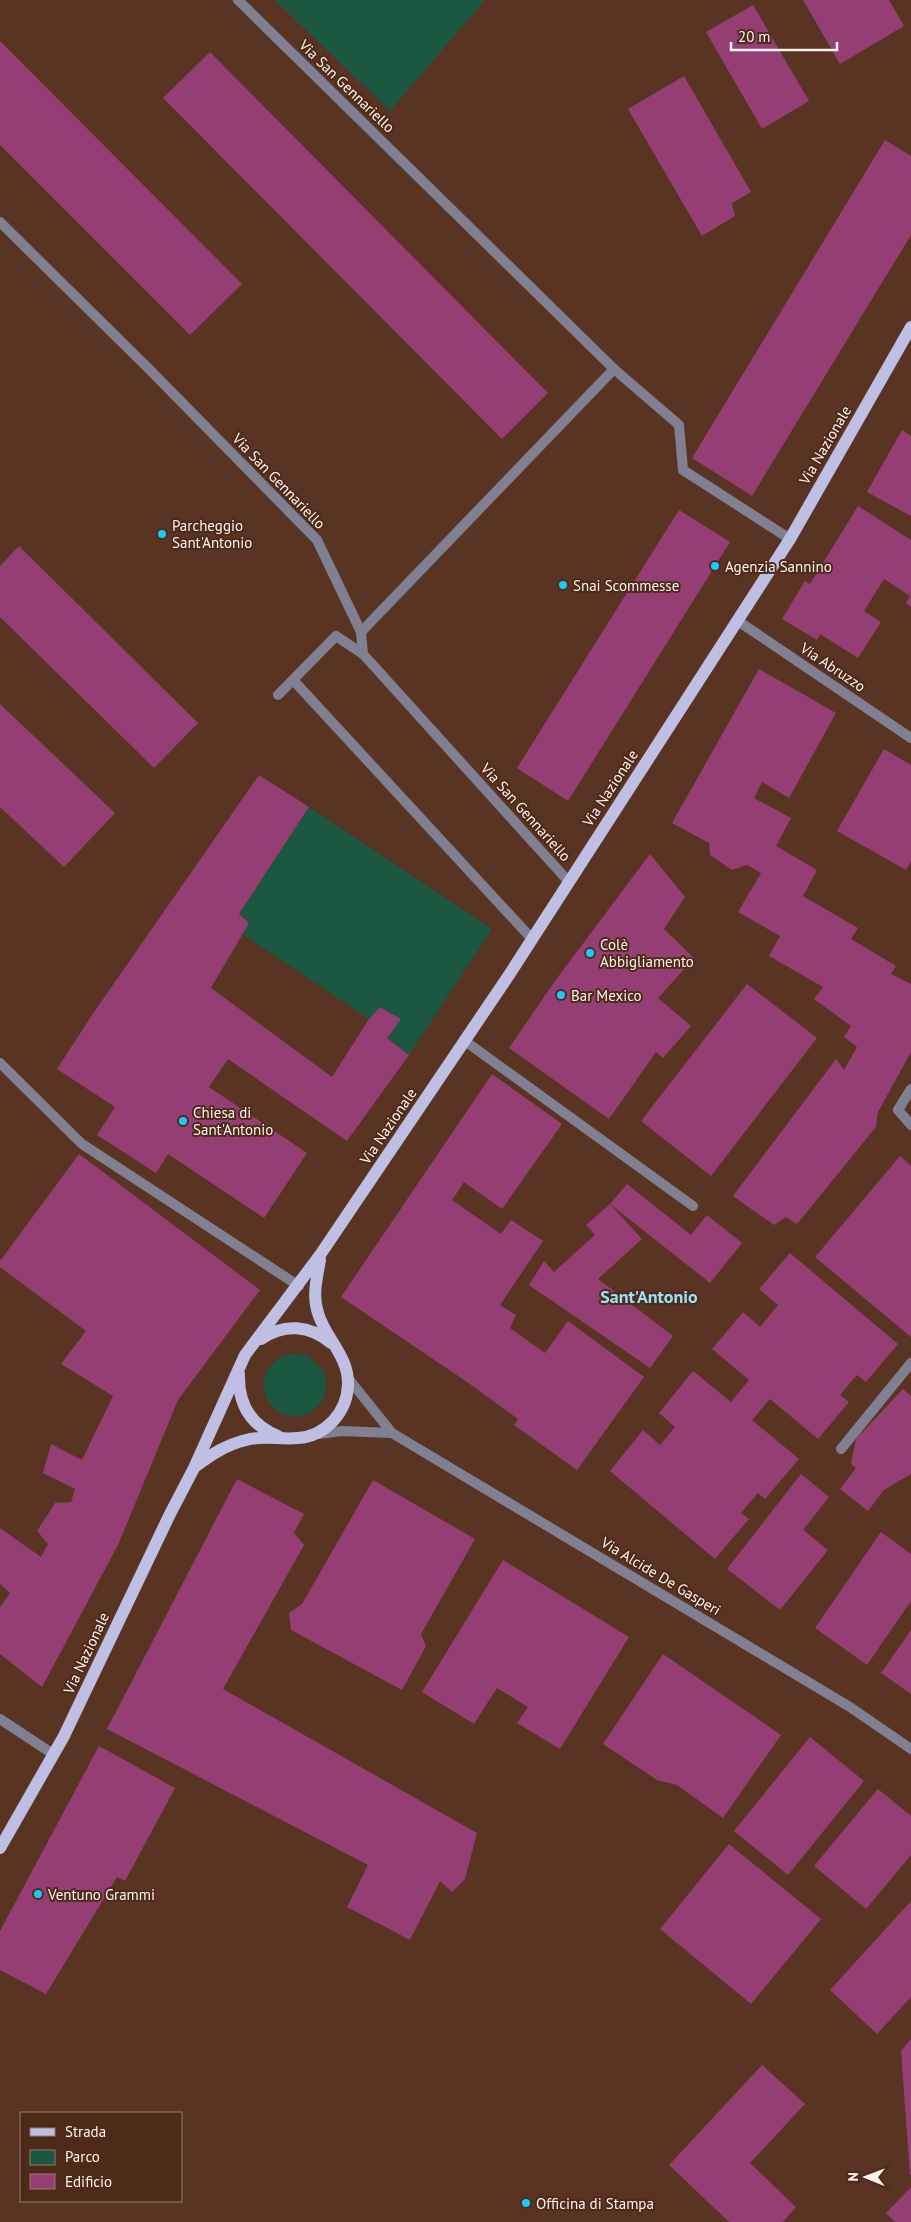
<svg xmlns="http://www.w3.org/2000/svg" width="911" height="2222" viewBox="0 0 911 2222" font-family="'PT Sans',sans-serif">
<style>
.green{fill:#1b5741}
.building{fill:#943e73}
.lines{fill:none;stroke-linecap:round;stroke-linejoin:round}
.service{stroke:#808092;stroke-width:10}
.minor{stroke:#808092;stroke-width:10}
.tertiary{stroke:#808092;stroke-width:10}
.primary{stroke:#bfbfe4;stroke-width:12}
.poi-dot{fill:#1acafc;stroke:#4e2a19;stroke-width:2}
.labels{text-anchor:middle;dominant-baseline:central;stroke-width:4;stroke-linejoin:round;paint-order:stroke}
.street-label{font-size:15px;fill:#fdf3ee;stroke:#4e2a19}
.poi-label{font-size:15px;fill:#fdf3ee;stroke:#4e2a19;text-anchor:start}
.quarter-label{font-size:18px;font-weight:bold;fill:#9ae0fc;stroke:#4e2a19}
</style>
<rect width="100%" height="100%" fill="#593423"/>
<!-- green -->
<g class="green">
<polygon points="275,0 485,0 390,111"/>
<polygon points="309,807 492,929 409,1055 387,1038 400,1018 380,1007 369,1019 242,934 249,923 239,914"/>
<circle cx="295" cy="1385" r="31"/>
</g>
<!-- building -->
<g class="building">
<polygon points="803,0 889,0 904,26 840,64"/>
<polygon points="753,5 809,101 762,129 706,32"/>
<polygon points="0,41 242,284 190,335 0,145"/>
<polygon points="210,52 548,393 502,439 163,98"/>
<polygon points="684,76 751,192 732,203 735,216 702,236 628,109"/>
<polygon points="885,140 911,156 911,235 752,496 692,458"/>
<polygon points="902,430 911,436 911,516 867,492"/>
<polygon points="858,506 911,540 911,607 906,603 910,596 884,579 864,611 881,622 858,658 820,634 817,640 782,619 805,581 810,584"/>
<polygon points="679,510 730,542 568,801 517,768"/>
<polygon points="19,546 198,723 154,768 0,617 0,566"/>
<polygon points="759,669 836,713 789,798 762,782 754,798 791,818 776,846 817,870 803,896 858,928 851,939 896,966 891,974 911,984 911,1052 878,1112 876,1127 797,1224 786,1217 774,1225 733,1196 836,1059 844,1070 857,1047 844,1037 851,1026 814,999 823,987 769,956 780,936 738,912 761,873 747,865 732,870 710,855 709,843 672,823"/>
<polygon points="0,704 115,813 64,867 0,807"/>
<polygon points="884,749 911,765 911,861 906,870 837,831"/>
<polygon points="259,775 309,807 239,914 249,923 211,988 332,1077 369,1019 380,1007 401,1019 387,1038 409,1055 347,1141 228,1059 209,1087 307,1153 264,1218 168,1154 156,1173 97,1135 115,1107 57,1069 94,1012"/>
<polygon points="650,854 685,897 664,929 694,958 658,998 691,1026 663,1058 656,1052 609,1119 509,1048 555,981"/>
<polygon points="747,984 817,1038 711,1176 641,1121"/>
<polygon points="492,1074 562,1124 502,1209 464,1182 452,1200 501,1234 511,1220 543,1241 500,1305 516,1315 510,1328 545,1353 568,1321 644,1377 577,1470 514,1425 518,1419 470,1384 341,1297"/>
<polygon points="79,1154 260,1290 178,1400 118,1545 42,1687 0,1654 0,1607 10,1593 0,1584 0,1528 41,1557 48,1544 37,1531 55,1503 71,1502 75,1489 43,1473 51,1444 82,1460 113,1396 61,1364 86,1331 0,1267 0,1261"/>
<polygon points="900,1156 911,1166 911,1337 815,1257"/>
<polygon points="627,1184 691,1235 707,1215 742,1243 710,1283 610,1204 642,1239 598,1279 673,1336 650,1368 529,1285 544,1261 554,1272 595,1235 586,1225 610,1204"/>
<polygon points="790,1253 898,1344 866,1382 857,1375 840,1395 849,1402 818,1439 770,1399 752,1420 799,1459 765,1499 758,1493 741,1513 749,1519 715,1559 610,1471 643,1430 660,1445 675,1427 659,1413 693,1371 731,1402 749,1380 712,1349 743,1312 760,1327 778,1305 759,1289"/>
<polygon points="903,1389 911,1396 911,1474 884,1490 868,1511 840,1489 856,1468 851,1464 856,1439"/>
<polygon points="801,1474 829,1497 803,1530 828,1550 780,1610 727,1569"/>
<polygon points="237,1479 304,1514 294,1533 304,1545 223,1689 477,1833 465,1879 452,1892 440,1881 410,1940 347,1907 368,1865 107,1729"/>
<polygon points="373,1480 475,1539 421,1634 426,1646 402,1690 291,1630 289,1613 302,1604"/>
<polygon points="881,1532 911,1554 911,1601 867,1665 815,1628"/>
<polygon points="503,1560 629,1637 560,1749 517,1723 528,1707 497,1688 474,1724 422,1692"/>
<polygon points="911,1630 911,1694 881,1673"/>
<polygon points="663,1654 781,1735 723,1818 677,1785 657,1780 603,1744"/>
<polygon points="810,1737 864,1781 788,1875 734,1831"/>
<polygon points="99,1746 175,1788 125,1881 117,1877 46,1994 0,1970 0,1931"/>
<polygon points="878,1789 911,1816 911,1855 866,1909 814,1866"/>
<polygon points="729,1844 821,1919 751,2004 660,1929"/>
<polygon points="911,1901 911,1997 877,2034 830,1990"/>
<polygon points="911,2039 911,2175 910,2175 901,2051"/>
<polygon points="762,2065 805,2104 750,2163 796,2207 783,2222 729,2222 669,2165"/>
<polygon points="911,2187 911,2222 895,2222 886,2213"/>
</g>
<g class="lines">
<!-- service -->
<g class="service">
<polyline points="465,1041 693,1206"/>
<polyline points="898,1110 911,1125"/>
<polyline points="841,1449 911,1363"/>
</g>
<!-- minor -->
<g class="minor">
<polyline points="238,0 614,369 679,425 683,470 790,539"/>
<polyline points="0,222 149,369 317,540 361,632 363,654"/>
<polyline points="738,621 911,738"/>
<polyline points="361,632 614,369"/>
<polyline points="294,681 532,939"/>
<polyline points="278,695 336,636 363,654 569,882"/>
<polyline points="0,1063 82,1144 299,1286"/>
<polyline points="898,1110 911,1089"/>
<polyline points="0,1719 53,1754"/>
</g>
<!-- tertiary -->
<g class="tertiary">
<polyline points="348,1378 392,1433 850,1707 911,1749"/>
<polyline points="318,1434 342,1431 392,1433"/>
</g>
<!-- primary -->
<g class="primary">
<path d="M261,1339C284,1323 310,1325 331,1343"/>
<path d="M239,1374C238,1404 250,1425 278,1436"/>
<path d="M196,1466C212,1454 226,1445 246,1440C263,1435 281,1440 298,1438C326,1436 347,1412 348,1385C349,1356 325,1338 318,1313C312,1295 317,1278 320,1260"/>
<polyline points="0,1848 64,1736 170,1514 194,1468 245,1355 320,1255 511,972 790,539 911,327"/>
</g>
</g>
<!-- markers -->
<g class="poi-dot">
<circle cx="162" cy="534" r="5"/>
<circle cx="715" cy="566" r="5"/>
<circle cx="563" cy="585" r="5"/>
<circle cx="590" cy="953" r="5"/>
<circle cx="561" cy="995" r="5"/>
<circle cx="183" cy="1121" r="5"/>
<circle cx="38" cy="1894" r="5"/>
<circle cx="526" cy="2203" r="5"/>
</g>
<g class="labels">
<!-- street labels -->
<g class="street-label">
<text transform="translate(347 86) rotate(44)">Via San Gennariello</text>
<text transform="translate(825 445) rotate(-60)">Via Nazionale</text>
<text transform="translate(279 481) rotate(46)">Via San Gennariello</text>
<text transform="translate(833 667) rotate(34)">Via Abruzzo</text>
<text transform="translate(610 788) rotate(-57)">Via Nazionale</text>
<text transform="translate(526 812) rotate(48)">Via San Gennariello</text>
<text transform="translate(388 1126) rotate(-56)">Via Nazionale</text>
<text transform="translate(661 1576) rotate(31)">Via Alcide De Gasperi</text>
<text transform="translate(86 1653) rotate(-65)">Via Nazionale</text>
</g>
<!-- poi labels -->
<g class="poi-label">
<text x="172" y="525">Parcheggio<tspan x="172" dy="17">Sant'Antonio</tspan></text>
<text x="725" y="566">Agenzia Sannino</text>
<text x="573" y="585">Snai Scommesse</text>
<text x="600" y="944">Colè<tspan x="600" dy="17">Abbigliamento</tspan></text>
<text x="571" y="995">Bar Mexico</text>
<text x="193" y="1112">Chiesa di<tspan x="193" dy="17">Sant'Antonio</tspan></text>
<text x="48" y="1894">Ventuno Grammi</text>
<text x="536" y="2203">Officina di Stampa</text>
</g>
<!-- quarter labels -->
<g class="quarter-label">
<text x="649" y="1296">Sant'Antonio</text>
</g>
</g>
<!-- legend -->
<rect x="20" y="2112" width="162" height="90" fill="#4e2a19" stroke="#947a6e"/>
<rect x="30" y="2128" width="25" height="8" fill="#bfbfe4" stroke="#947a6e"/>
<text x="65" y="2137" font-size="15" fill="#fdf3ee">Strada</text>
<rect x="30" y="2150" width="25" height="15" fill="#1b5741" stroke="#947a6e"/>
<text x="65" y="2162" font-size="15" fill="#fdf3ee">Parco</text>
<rect x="30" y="2174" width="25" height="15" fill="#943e73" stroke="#947a6e"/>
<text x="65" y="2187" font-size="15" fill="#fdf3ee">Edificio</text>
<!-- north arrow -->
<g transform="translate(866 2177) rotate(271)" stroke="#4e2a19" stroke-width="4" paint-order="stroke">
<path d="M0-4L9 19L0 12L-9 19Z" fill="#fdf3ee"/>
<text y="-8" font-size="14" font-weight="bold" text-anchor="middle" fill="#fdf3ee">N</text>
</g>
<!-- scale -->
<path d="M731 42v8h106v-8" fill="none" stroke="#fdf3ee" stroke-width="2.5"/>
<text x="738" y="42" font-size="15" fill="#fdf3ee" stroke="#4e2a19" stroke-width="4" paint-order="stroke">20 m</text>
</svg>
